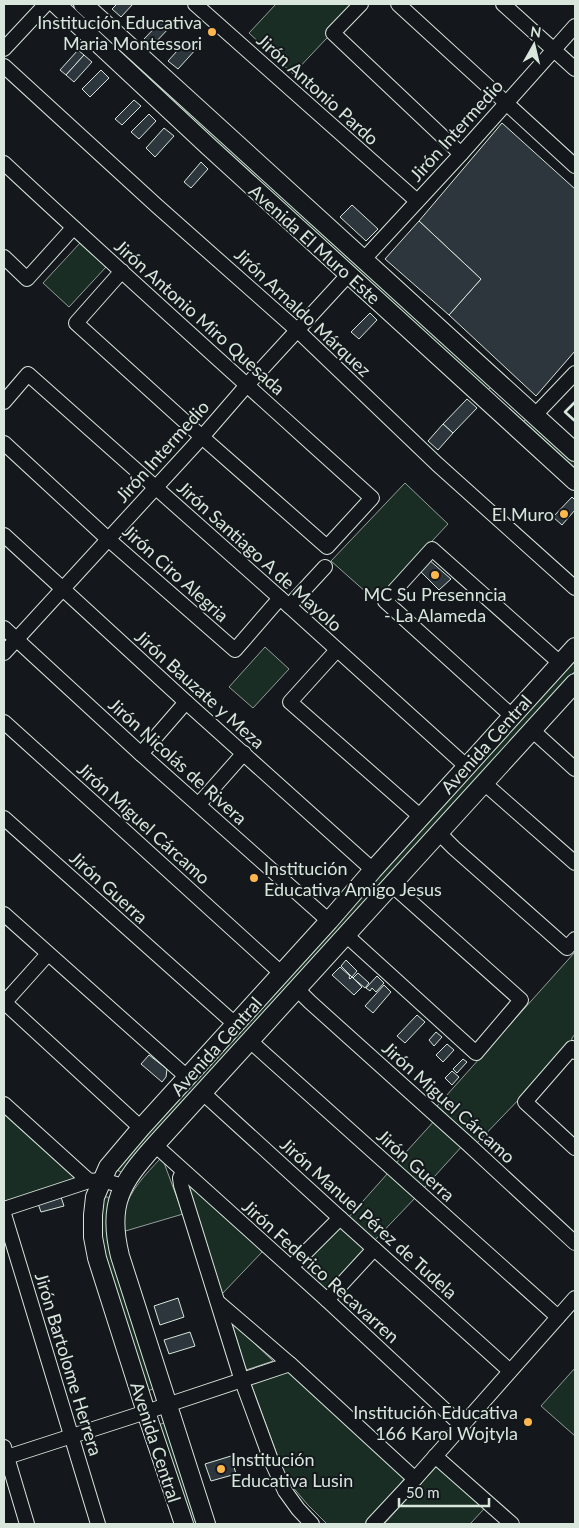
<svg xmlns="http://www.w3.org/2000/svg" width="579" height="1528" viewBox="0 0 579 1528" font-family="Lato,sans-serif">
<style>
.green{fill:#1a2d24;stroke:#939e99}
.building{fill:#2c363c;stroke:#d8e6dc}
.lines{fill:none;stroke-linecap:round;stroke-linejoin:round}
.minor-casing{stroke:#d8e6dc;stroke-width:16}
.major-casing{stroke:#d8e6dc;stroke-width:20}
.minor{stroke:#14181c;stroke-width:14}
.major{stroke:#14181c;stroke-width:18}
.wall{stroke:#d8e6dc;stroke-width:2.5}
.poi-dot{fill:#ffb74d;stroke:#14181c;stroke-width:2}
.labels{text-anchor:middle;dominant-baseline:central;stroke-width:4;stroke-linejoin:round;paint-order:stroke}
.poi-label{font-size:18px;fill:#d8e6dc;stroke:#14181c;text-anchor:end}
.street-label{font-size:18px;fill:#d8e6dc;stroke:#14181c}
</style>
<rect width="100%" height="100%" fill="#14181c"/>
<!-- green -->
<g class="green">
<polygon points="60,4 72,4 491,387 485,393"/>
<polygon points="276,4 359,4 293,74 249,33"/>
<polygon points="80,243 106,267 69,307 43,283"/>
<polygon points="527,418 575,462 575,475 520,425"/>
<polygon points="405,483 448,524 376,601 331,561"/>
<polygon points="265,647 289,669 253,708 229,687"/>
<polygon points="575,657 575,671 139,1153 123,1173 117,1170 118,1164"/>
<polygon points="575,952 575,1034 572,1038 571,1045 477,1143 437,1106"/>
<polygon points="4,1111 79,1181 4,1208"/>
<polygon points="436,1119 464,1144 424,1188 396,1163"/>
<path d="M160,1159L163,1160L183,1214L122,1232C123,1225 123,1218 124,1212C129,1191 146,1174 160,1159Z"/>
<polygon points="388,1173 415,1198 374,1241 347,1219"/>
<polygon points="191,1185 263,1251 222,1294 188,1187"/>
<polygon points="100,1196 113,1198 156,1388 144,1392 98,1250"/>
<polygon points="340,1224 369,1250 329,1294 300,1268"/>
<polygon points="231,1321 273,1361 246,1370"/>
<polygon points="575,1368 575,1436 541,1406"/>
<polygon points="289,1370 407,1476 365,1524 327,1524 307,1504 286,1479 250,1381"/>
<polygon points="166,1422 199,1524 187,1524 156,1426"/>
<polygon points="437,1466 484,1509 470,1524 384,1524"/>
</g>
<!-- building -->
<g class="building">
<polygon points="117,4 133,4 121,17 112,9"/>
<polygon points="163,19 171,26 152,46 144,39"/>
<polygon points="187,40 197,48 178,69 168,61"/>
<polygon points="78,50 84,55 66,75 60,70"/>
<polygon points="84,55 92,62 74,82 66,75"/>
<polygon points="101,70 109,78 90,97 82,89"/>
<polygon points="134,100 141,106 122,125 115,119"/>
<polygon points="149,114 156,121 139,139 131,132"/>
<polygon points="502,123 575,189 575,351 536,396 449,315 481,279 419,221"/>
<polygon points="164,128 174,136 155,157 146,148"/>
<polygon points="201,162 208,169 191,188 184,182"/>
<polygon points="352,205 378,229 366,241 340,217"/>
<polygon points="419,221 481,279 449,315 385,259"/>
<polygon points="370,313 377,320 359,339 351,332"/>
<polygon points="467,399 477,408 453,433 443,424"/>
<polygon points="443,424 453,433 438,450 428,441"/>
<polygon points="572,497 575,500 575,510 562,525 553,517"/>
<polygon points="428,559 451,579 439,590 418,569"/>
<polygon points="346,960 357,971 352,977 341,966"/>
<polygon points="340,967 350,976 349,978 350,979 352,977 362,987 354,995 332,975"/>
<polygon points="358,973 369,983 365,988 353,978"/>
<polygon points="377,976 384,983 376,992 372,988 370,991 366,988"/>
<polygon points="384,985 391,992 373,1013 365,1006"/>
<polygon points="417,1015 425,1022 405,1043 397,1036"/>
<polygon points="436,1032 442,1037 434,1046 429,1040"/>
<polygon points="447,1044 454,1050 443,1062 436,1055"/>
<polygon points="149,1055 167,1069 166,1077 162,1082 141,1064"/>
<polygon points="463,1059 467,1062 457,1073 453,1069"/>
<polygon points="452,1071 459,1077 452,1085 445,1078"/>
<polygon points="60,1194 64,1206 41,1212 37,1201"/>
<polygon points="178,1298 184,1317 160,1325 154,1306"/>
<polygon points="190,1332 195,1346 169,1354 164,1340"/>
<polygon points="231,1456 236,1474 211,1481 205,1464"/>
</g>
<g class="lines">
<!-- minor casing -->
<g class="minor-casing">
<g id="minor">
<polyline points="195,4 417,201"/>
<polyline points="361,4 333,33 461,154"/>
<polyline points="398,4 575,166"/>
<polyline points="503,4 575,69"/>
<polyline points="4,49 46,4"/>
<polyline points="4,66 157,206 297,330 437,464 575,588"/>
<path d="M4,163C125,276 249,387 372,498L327,547L202,437L76,323L122,271"/>
<polyline points="4,257 27,279 73,228"/>
<polyline points="364,259 461,154 575,26"/>
<polyline points="4,402 28,374 289,606 466,766"/>
<polyline points="535,415 575,373"/>
<polyline points="4,443 108,539 235,650 280,598"/>
<polyline points="4,535 186,702 373,870"/>
<polyline points="289,606 325,567"/>
<polyline points="4,628 141,754 329,921"/>
<polyline points="337,650 290,702 421,817"/>
<polyline points="4,653 202,437 247,385 348,275"/>
<polyline points="512,716 385,601 432,549 560,663"/>
<polyline points="4,722 105,813 281,973"/>
<polyline points="532,730 575,769"/>
<polyline points="141,754 186,702"/>
<polyline points="484,783 575,863"/>
<polyline points="199,804 244,753"/>
<polyline points="4,818 235,1024"/>
<polyline points="439,833 454,848 567,948 575,939"/>
<polyline points="4,914 187,1077"/>
<polyline points="346,935 476,1053 521,1000 392,885"/>
<polyline points="297,989 310,1002 468,1144 575,1243"/>
<polyline points="4,1002 141,1128"/>
<polyline points="4,1003 48,954"/>
<polyline points="250,1041 558,1317"/>
<polyline points="575,1052 572,1048 525,1102 575,1148"/>
<polyline points="203,1093 340,1218 510,1371"/>
<polyline points="4,1104 89,1181 102,1180 123,1186"/>
<polyline points="155,1145 327,1300 461,1425"/>
<polyline points="183,1171 180,1178 181,1185 242,1381 271,1460 285,1491 298,1509 312,1524"/>
<polyline points="4,1209 89,1181"/>
<polyline points="4,1214 98,1524"/>
<polyline points="291,1267 340,1218"/>
<polyline points="327,1300 374,1249"/>
<polyline points="219,1303 290,1364"/>
<polyline points="4,1447 27,1524"/>
<polyline points="435,1456 512,1524"/>
<polyline points="4,1458 146,1412 290,1364 415,1479"/>
<polyline points="373,1524 415,1479 575,1298"/>
</g>
</g>
<!-- major casing -->
<g class="major-casing">
<g id="major">
<polyline points="56,4 208,146 575,481"/>
<polyline points="83,4 575,452"/>
<polyline points="184,1524 146,1412 97,1258 93,1237 93,1215 95,1197 108,1167 141,1128 329,921 373,870 575,647"/>
<path d="M206,1524L120,1256C107,1204 121,1183 155,1145L575,683"/>
</g>
</g>
<!-- minor -->
<use href="#minor" class="minor"/>
<!-- major -->
<use href="#major" class="major"/>
<!-- wall -->
<polyline class="wall" points="575,402 565,412 575,421"/>
</g>
<!-- markers -->
<g class="poi-dot">
<circle cx="212" cy="32" r="5"/>
<circle cx="564" cy="514" r="5"/>
<circle cx="435" cy="575" r="5"/>
<circle cx="254" cy="878" r="5"/>
<circle cx="528" cy="1422" r="5"/>
<circle cx="221" cy="1469" r="5"/>
</g>
<g class="labels">
<!-- poi labels -->
<g class="poi-label">
<text x="202" y="22">Institución Educativa<tspan x="202" dy="21">Maria Montessori</tspan></text>
<text x="554" y="514">El Muro</text>
<text x="435" y="594" text-anchor="middle">MC Su Presenncia<tspan x="435" dy="21">- La Alameda</tspan></text>
<text x="264" y="868" text-anchor="start">Institución<tspan x="264" dy="21">Educativa Amigo Jesus</tspan></text>
<text x="518" y="1412">Institución Educativa<tspan x="518" dy="21">166 Karol Wojtyla</tspan></text>
<text x="231" y="1459" text-anchor="start">Institución<tspan x="231" dy="21">Educativa Lusin</tspan></text>
</g>
<!-- street labels -->
<g class="street-label">
<text transform="translate(318 89) rotate(42)">Jirón Antonio Pardo</text>
<text transform="translate(456 130) rotate(-48)">Jirón Intermedio</text>
<text transform="translate(315 244) rotate(42)">Avenida El Muro Este</text>
<text transform="translate(303 312) rotate(43)">Jirón Arnaldo Márquez</text>
<text transform="translate(200 317) rotate(42)">Jirón Antonio Miro Quesada</text>
<text transform="translate(162 451) rotate(-48)">Jirón Intermedio</text>
<text transform="translate(260 556) rotate(42)">Jirón Santiago A de Mayolo</text>
<text transform="translate(176 573) rotate(42)">Jirón Ciro Alegria</text>
<text transform="translate(200 689) rotate(42)">Jirón Bauzate y Meza</text>
<text transform="translate(486 744) rotate(-48)">Avenida Central</text>
<text transform="translate(178 761) rotate(42)">Jirón Nicolás de Rivera</text>
<text transform="translate(144 823) rotate(42)">Jirón Miguel Cárcamo</text>
<text transform="translate(109 887) rotate(42)">Jirón Guerra</text>
<text transform="translate(216 1046) rotate(-48)">Avenida Central</text>
<text transform="translate(449 1102) rotate(42)">Jirón Miguel Cárcamo</text>
<text transform="translate(416 1165) rotate(42)">Jirón Guerra</text>
<text transform="translate(369 1218) rotate(42)">Jirón Manuel Pérez de Tudela</text>
<text transform="translate(321 1271) rotate(42)">Jirón Federico Recavarren</text>
<text transform="translate(69 1364) rotate(73)">Jirón Bartolome Herrera</text>
<text transform="translate(156 1442) rotate(72)">Avenida Central</text>
</g>
</g>
<!-- border -->
<rect width="579" height="1528" fill="none" stroke="#d8e6dc" stroke-width="10"/>
<!-- north arrow -->
<g transform="translate(534 45) rotate(8)" stroke="#14181c" stroke-width="4" paint-order="stroke">
<path d="M0-4L9 19L0 12L-9 19Z" fill="#d8e6dc"/>
<text y="-8" font-size="14" font-weight="bold" text-anchor="middle" fill="#d8e6dc">N</text>
</g>
<!-- scale -->
<path d="M399 1498v8h90v-8" fill="none" stroke="#d8e6dc" stroke-width="2.5"/>
<text x="406" y="1498" font-size="15" fill="#d8e6dc" stroke="#14181c" stroke-width="4" paint-order="stroke">50 m</text>
</svg>
